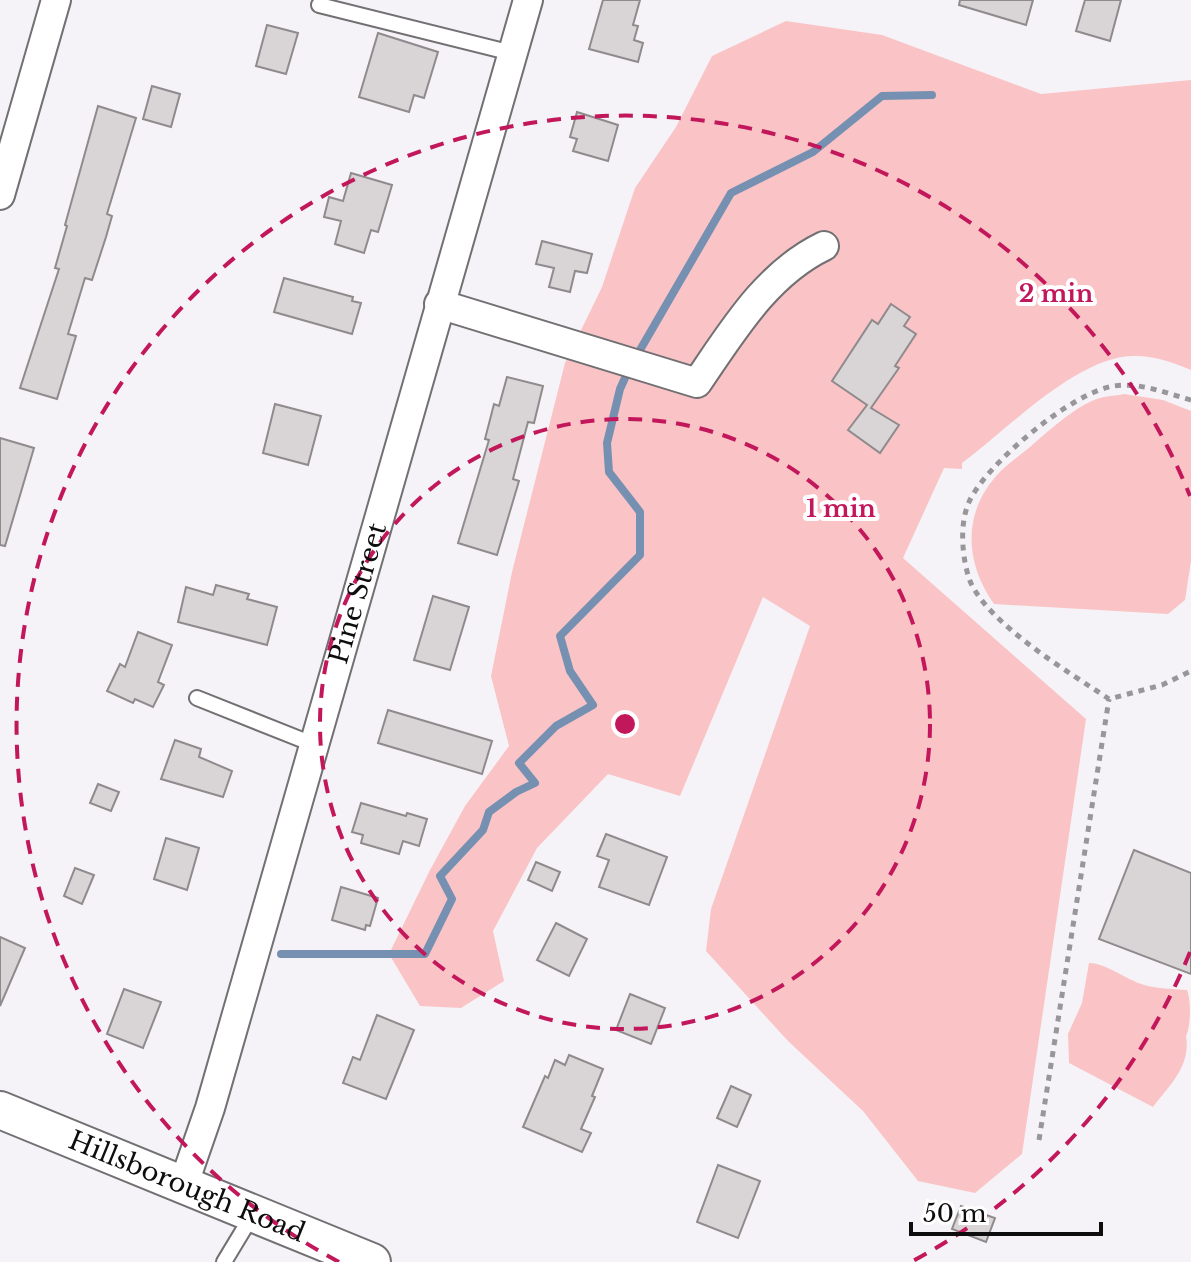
<svg xmlns="http://www.w3.org/2000/svg" width="1191" height="1262" viewBox="0 0 1191 1262" font-family="'Libre Baskerville',serif">
<style>
.green{fill:#fac4c6}
.lines{fill:none;stroke-linecap:round;stroke-linejoin:round}
.stream{stroke:#7690b2;stroke-width:8}
.building{fill:#d9d4d6;stroke:#8f8b8d;stroke-width:2}
.service-casing{stroke:#727073;stroke-width:18}
.minor-casing{stroke:#727073;stroke-width:32}
.tertiary-casing{stroke:#727073;stroke-width:40}
.path{stroke:#979699;stroke-width:5;stroke-dasharray:6 6;stroke-linecap:butt}
.service{stroke:#fff;stroke-width:14}
.minor{stroke:#fff;stroke-width:28}
.tertiary{stroke:#fff;stroke-width:36}
.ring{fill:none;stroke:#c2185b;stroke-width:4;stroke-dasharray:14 10}
.labels{text-anchor:middle;dominant-baseline:central;stroke-width:8;stroke-linejoin:round;paint-order:stroke}
.street-label{font-size:26px;fill:#0f0e0f;stroke:#fff}
.centre{fill:#c2185b;stroke:#fff;stroke-width:4}
.ring-label{font-size:24px;text-anchor:middle;font-weight:bold;fill:#c2185b;stroke:#fff;stroke-width:8;stroke-linejoin:round;paint-order:stroke}
</style>
<rect width="100%" height="100%" fill="#f5f3f7"/>
<!-- green -->
<g class="green">
<path d="M786,21L882,35L1041,94L1191,80V370C1172,362 1153,355 1132,356C1075,358 1007,430 962,463V469L944,468L903,558L1086,719L1022,1154L975,1193L918,1181L863,1111L788,1041L706,951L711,909L810,626L763,597L680,796L608,774L537,848L493,931L504,981L461,1008L420,1006L389,954L430,870L465,806L509,746L491,676L512,572L565,363L602,287L635,188L676,127L712,56Z"/>
<path d="M1124,394L1163,400L1191,411V561L1185,600L1168,614L994,604C965,563 962,514 997,475C1006,465 1019,456 1030,447C1047,432 1074,408 1094,400C1103,396 1115,396 1124,394Z"/>
<path d="M1089,963C1107,963 1129,982 1148,986C1161,989 1175,989 1187,990C1191,1000 1191,1026 1186,1036C1191,1066 1170,1085 1153,1107L1069,1063L1068,1034L1082,1003Z"/>
</g>
<g class="lines">
<!-- stream -->
<g class="stream">
<polyline points="640,350 731,193 813,152 882,96 932,95"/>
<polyline points="281,954 425,954 452,899 440,876 483,830 489,812 516,792 535,783 519,763 556,726 593,705 570,671 560,636 640,555 640,512 609,472 607,443 620,389 625,378"/>
</g>
</g>
<!-- building -->
<g class="building">
<polygon points="603,0 640,0 633,25 638,26 634,40 643,43 638,62 589,49"/>
<polygon points="960,0 1033,0 1026,25 959,5"/>
<polygon points="1085,0 1121,0 1110,41 1076,31"/>
<polygon points="267,25 298,33 286,74 256,66"/>
<polygon points="378,33 438,52 424,98 414,95 409,112 359,97"/>
<polygon points="152,86 180,94 171,127 143,119"/>
<polygon points="98,106 136,118 107,214 112,216 106,237 92,280 85,278 68,334 76,336 57,399 20,388 59,269 55,268 67,226 65,225"/>
<polygon points="577,112 618,125 608,161 573,151 577,139 570,137"/>
<polygon points="351,173 392,185 378,232 371,230 364,253 335,244 341,221 324,217 329,197 343,201"/>
<polygon points="542,241 592,254 587,273 575,271 570,292 549,287 554,268 536,264"/>
<polygon points="284,278 353,297 352,301 361,303 352,334 274,312"/>
<polygon points="891,304 910,317 904,326 916,334 895,366 899,368 871,408 899,425 880,453 848,430 867,405 832,381 872,320 878,324"/>
<polygon points="507,377 543,386 534,423 528,422 513,479 519,481 497,555 458,543 489,440 485,439 494,404 499,406"/>
<polygon points="275,404 321,416 308,465 263,453"/>
<polygon points="0,438 34,448 5,546 0,545"/>
<polygon points="216,585 249,594 247,599 277,607 267,645 178,622 186,587 213,595"/>
<polygon points="433,596 469,607 450,670 414,660"/>
<polygon points="138,632 172,645 158,682 164,685 153,707 135,699 133,703 107,691 120,664 125,667"/>
<polygon points="388,710 492,741 482,774 378,743"/>
<polygon points="175,740 201,749 199,757 232,771 223,797 161,779"/>
<polygon points="98,784 119,792 111,811 90,803"/>
<polygon points="361,803 406,816 407,813 427,819 419,846 403,841 399,854 361,843 363,835 352,832"/>
<polygon points="606,834 667,857 649,905 599,887 609,860 597,856"/>
<polygon points="166,838 199,848 187,890 154,879"/>
<polygon points="1134,850 1191,873 1191,974 1099,939"/>
<polygon points="536,862 560,872 552,891 528,880"/>
<polygon points="75,868 94,875 82,904 64,896"/>
<polygon points="341,887 378,898 370,926 366,925 365,930 332,920"/>
<polygon points="556,923 587,939 569,976 537,960"/>
<polygon points="0,937 25,948 0,1006"/>
<polygon points="124,989 161,1002 143,1048 107,1034"/>
<polygon points="630,994 665,1008 651,1044 616,1030"/>
<polygon points="377,1015 414,1030 386,1099 343,1083 353,1057 360,1060"/>
<polygon points="569,1055 603,1069 592,1096 595,1097 581,1129 591,1133 582,1152 523,1127 545,1076 548,1078 555,1060 565,1065"/>
<polygon points="731,1086 751,1095 737,1127 717,1118"/>
<polygon points="718,1165 760,1181 738,1238 697,1222"/>
<polygon points="961,1206 995,1218 986,1242 952,1229"/>
</g>
<g class="lines">
<!-- service casing -->
<g class="service-casing">
<g id="service">
<polyline points="319,5 512,53"/>
<polyline points="197,698 315,745"/>
<polyline points="224,1262 253,1214"/>
</g>
</g>
<!-- minor casing -->
<g class="minor-casing">
<g id="minor">
<polyline points="0,195 56,0"/>
<path d="M439,304L697,383C732,332 766,274 824,246"/>
<path id="s1" d="M183,1186L210,1108L528,0"/>
</g>
</g>
<!-- tertiary casing -->
<g class="tertiary-casing">
<g id="tertiary">
<path id="s2" d="M0,1110L372,1262"/>
</g>
</g>
<!-- path -->
<g class="path">
<path d="M1191,400C1165,393 1141,382 1114,386C1072,392 986,464 969,502C959,524 962,559 970,581C988,624 1070,673 1109,699L1162,685L1191,671"/>
<polyline points="1039,1140 1109,699"/>
</g>
<!-- service -->
<use href="#service" class="service"/>
<!-- minor -->
<use href="#minor" class="minor"/>
<!-- tertiary -->
<use href="#tertiary" class="tertiary"/>
</g>
<!-- distance rings -->
<g class="ring">
<circle cx="625" cy="724" r="305"/>
<path d="M1190 952A609 609 0 0 1 911 1262M339 1262A609 609 0 1 1 1190 496"/>
</g>
<g class="labels">
<!-- street labels -->
<g class="street-label">
<text stroke="none"><textPath href="#s1" startOffset="618">Pine Street</textPath></text>
<text stroke="none"><textPath href="#s2" startOffset="202">Hillsborough Road</textPath></text>
</g>
</g>
<circle cx="625" cy="724" r="12" class="centre"/>
<g class="ring-label">
<text x="1056" y="302">2 min</text>
<text x="841" y="517">1 min</text>
</g>
<!-- scale -->
<path d="M911 1222v12h190v-12" fill="none" stroke="#0f0e0f" stroke-width="4"/>
<text x="923" y="1222" font-size="24" fill="#0f0e0f" stroke="#ffffff" stroke-width="6" paint-order="stroke">50 m</text>
</svg>
